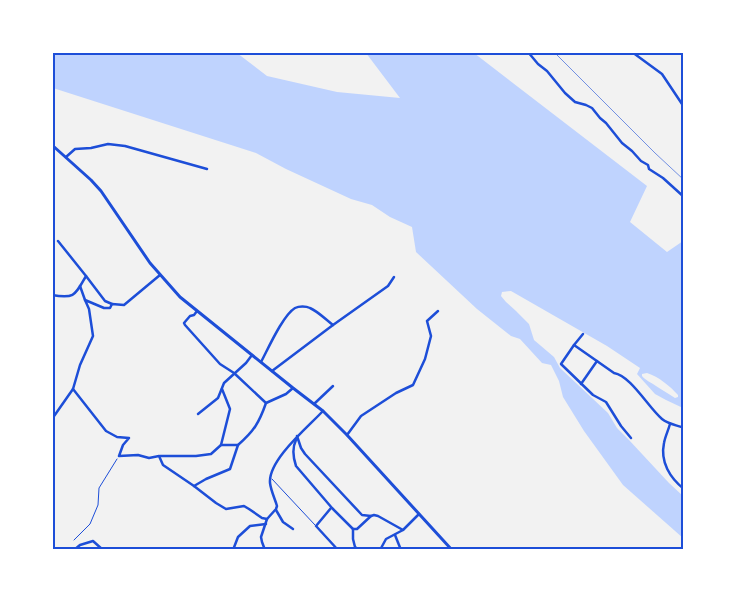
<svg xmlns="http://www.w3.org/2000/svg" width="736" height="602" viewBox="0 0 736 602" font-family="'PT Sans Narrow',sans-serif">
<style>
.water{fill:#bfd3fe;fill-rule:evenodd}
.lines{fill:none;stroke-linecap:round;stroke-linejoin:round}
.path{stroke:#1d4ed8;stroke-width:1}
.service{stroke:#1d4ed8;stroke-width:1}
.minor{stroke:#1d4ed8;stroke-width:2.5}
.secondary{stroke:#1d4ed8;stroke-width:3}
.rail{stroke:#7290e2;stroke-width:1}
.neatline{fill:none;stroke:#1d4ed8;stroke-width:2}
</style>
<rect width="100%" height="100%" fill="#f2f2f2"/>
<!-- water -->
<path class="water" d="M52,53H237L267,76L337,92L400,98L366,53H474L647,186L630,222L667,252L683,241V408L666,400L655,394L637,374L640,368L607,346L511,291L502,292L501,296L506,302L516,311L529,324L534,340L554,357L560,368L608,413L617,428L629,440L669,483L683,496V538L623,485L584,431L563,397L559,381L551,365L542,363L520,339L511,336L477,309L416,252L412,227L390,217L372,205L351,199L286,169L256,153L53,88ZM647,373C659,377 670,386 678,395V397L675,398C669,394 662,390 656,386C651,382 646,381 642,376V374Z"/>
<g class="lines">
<!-- path -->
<polyline class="path" points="74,540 90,524 98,505 99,488 117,459"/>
<!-- service -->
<polyline class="service" points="272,479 315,525"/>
<!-- minor -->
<g class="minor">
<polyline points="528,52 538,64 547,71 565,93 575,102 586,105 592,108 600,118 606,123 622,143 632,151 641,161 648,165 649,169 663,178 684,197"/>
<polyline points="632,52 662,74 684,107"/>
<polyline points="66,157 75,149 91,148 108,144 125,146 207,169"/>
<polyline points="86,276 105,301 112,304"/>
<polyline points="80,286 85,300"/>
<path d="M52,295C75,299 75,295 86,276L58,241"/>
<polyline points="197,311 194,315 190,316 184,323 185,325 220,364 234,373 266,403"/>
<path d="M583,334L574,345L614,373C631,376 648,407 662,419C668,424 676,425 684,428"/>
<polyline points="574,345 561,364 593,395 606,402 621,426 631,438"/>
<path d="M261,362C268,349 283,315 295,308C299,306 306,306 310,308C319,312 326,320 333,325"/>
<polyline points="272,371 333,325 388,286 394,277"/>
<polyline points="581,384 597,361"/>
<polyline points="73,389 106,431 117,437 129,438 123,445 119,456 138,455 149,458 159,456 163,465 194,486 216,503 226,509 244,506 249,509 262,518 267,519"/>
<polyline points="314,404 333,386"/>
<polyline points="198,414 218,398 224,383 246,363 252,355"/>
<polyline points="52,419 73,389 80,365 93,336 89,309 85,300 104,308 110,308 112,304 124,305 160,275"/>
<path d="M670,424C668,431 665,437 664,443C660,462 670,478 684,489"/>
<polyline points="347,435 361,416 396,393 413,385 425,359 431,336 427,321 438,311"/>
<polyline points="297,436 301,448 305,454 362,515 371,516"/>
<path d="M296,440C292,448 293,457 296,466L332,508L353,529"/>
<polyline points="221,445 230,409 222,389"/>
<path d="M160,456H196L211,454L221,445H238C254,431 259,423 266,403L286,394L293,388"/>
<polyline points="194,486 206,479 230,469 238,445"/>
<polyline points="331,508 316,526 338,550"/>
<polyline points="276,510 283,522 293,529"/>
<polyline points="395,535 401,550"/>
<polyline points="74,550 80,545 93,541 103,550"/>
<polyline points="233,550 238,537 250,526 266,524"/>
<path d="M265,550L262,542L261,537L267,519L276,509L277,506C275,499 271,491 270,483C268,460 308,427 323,411"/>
<polyline points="360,550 355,547 353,539 353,529 357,529 371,516 374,515 378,516 403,530"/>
<polyline points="380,550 386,539 403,530 419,514"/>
</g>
<!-- secondary -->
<polyline class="secondary" points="52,145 91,180 101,191 150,263 180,297 293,388 323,411 347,435 452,550"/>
<!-- rail -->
<polyline class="rail" points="554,52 655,153 684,180"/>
</g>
<!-- border -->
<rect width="736" height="602" fill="none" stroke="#ffffff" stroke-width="108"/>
<rect x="54" y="54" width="628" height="494" class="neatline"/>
</svg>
